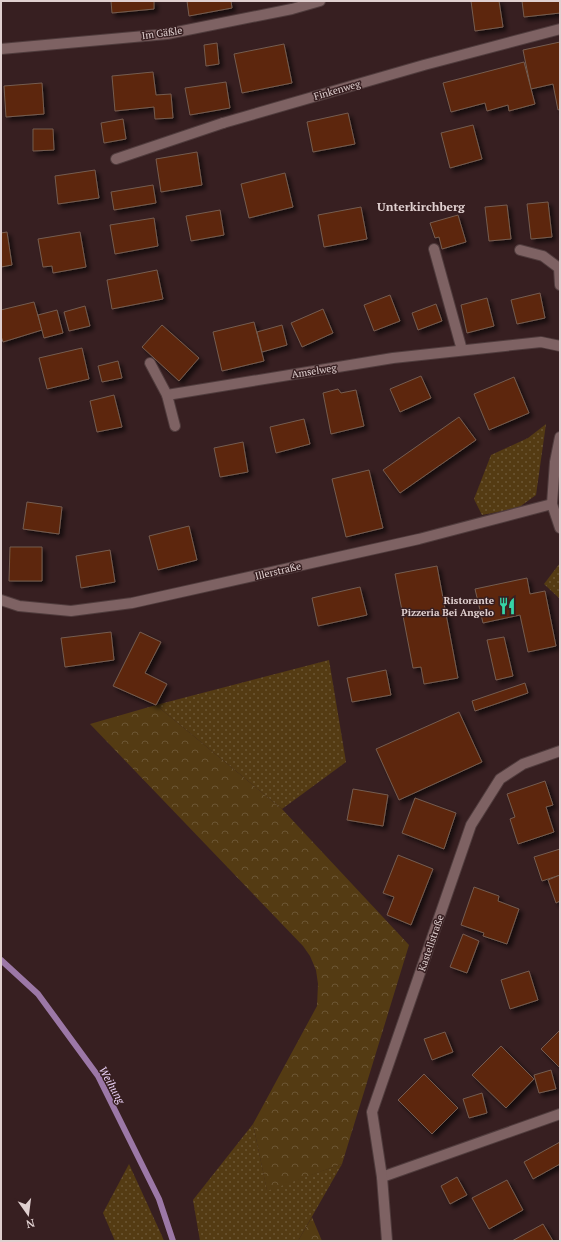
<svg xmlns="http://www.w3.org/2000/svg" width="561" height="1242" viewBox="0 0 561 1242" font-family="'PT Serif',serif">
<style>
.grass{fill:url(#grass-dots)}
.forest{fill:url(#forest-crowns)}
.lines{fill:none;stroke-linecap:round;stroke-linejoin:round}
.stream{stroke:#9c78a7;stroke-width:6}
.building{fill:#5d2707;stroke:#755c51;filter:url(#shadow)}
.service-casing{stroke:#503c3d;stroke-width:12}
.minor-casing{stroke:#503c3d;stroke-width:12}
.service{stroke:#7e6263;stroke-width:10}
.minor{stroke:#7e6263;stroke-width:10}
.labels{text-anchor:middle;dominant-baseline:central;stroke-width:3;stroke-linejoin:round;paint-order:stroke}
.street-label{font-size:10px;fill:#e0d0d0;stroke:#371f21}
.poi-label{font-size:10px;font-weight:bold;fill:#e0d0d0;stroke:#371f21;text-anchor:end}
.water-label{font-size:11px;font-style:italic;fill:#eed5fb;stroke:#371f21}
.quarter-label{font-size:12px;font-weight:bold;fill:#e0d0d0;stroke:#371f21}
</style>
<defs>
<pattern id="grass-dots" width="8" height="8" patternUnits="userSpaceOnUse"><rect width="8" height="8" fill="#543b13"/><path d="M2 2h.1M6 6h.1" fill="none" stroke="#6c5634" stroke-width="1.8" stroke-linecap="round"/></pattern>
<pattern id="forest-crowns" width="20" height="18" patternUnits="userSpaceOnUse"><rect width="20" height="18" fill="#543b13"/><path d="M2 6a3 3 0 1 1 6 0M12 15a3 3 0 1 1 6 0" fill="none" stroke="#6c5634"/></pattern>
<filter id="shadow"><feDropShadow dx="3.5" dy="3.5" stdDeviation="2" flood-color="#0009"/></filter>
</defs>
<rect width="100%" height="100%" fill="#371f21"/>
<!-- grass -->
<g class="grass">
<polygon points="546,424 536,495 518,508 482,515 474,499 491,455 528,438"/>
<polygon points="560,563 560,599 544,584"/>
<polygon points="329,660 346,762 282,809 156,705"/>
<polygon points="253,1124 267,1190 342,1164 298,1241 200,1241 193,1200"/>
<polygon points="129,1164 162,1236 164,1241 115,1241 103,1213"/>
</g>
<!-- forest -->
<g class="forest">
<polygon points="156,705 282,809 409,945 342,1164 267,1191 253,1124 317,1006 318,984 316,970 310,956 303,946 90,724"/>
<polygon points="312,1217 322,1241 298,1241"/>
</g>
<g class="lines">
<!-- stream -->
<polyline class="stream" points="1,960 38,994 98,1076 159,1199 173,1241"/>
</g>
<!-- building -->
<g class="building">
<polygon points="111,1 154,1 154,9 112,13"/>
<polygon points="187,1 231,1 232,8 189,16"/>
<polygon points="471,1 499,1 503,27 475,31"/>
<polygon points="522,1 560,1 560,13 524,17"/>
<polygon points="560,42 560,109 558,110 553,84 531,89 523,50"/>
<polygon points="217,43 219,64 206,66 204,45"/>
<polygon points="284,44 292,83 242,93 234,54"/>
<polygon points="524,62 535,104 509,111 508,105 487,111 485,103 451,112 443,83"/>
<polygon points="153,72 156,95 171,94 173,118 155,119 154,107 115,111 112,76"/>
<polygon points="226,82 230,108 190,115 185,88"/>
<polygon points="42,83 44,114 6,117 4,86"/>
<polygon points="348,113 355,144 313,152 307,122"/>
<polygon points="123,119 126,139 104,143 101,123"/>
<polygon points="473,125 482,159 450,168 441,133"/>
<polygon points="33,129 53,129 54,150 33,151"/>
<polygon points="197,152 202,185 161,192 156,159"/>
<polygon points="95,170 99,198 58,204 55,176"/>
<polygon points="285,173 293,207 249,218 241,184"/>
<polygon points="153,185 156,203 114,210 111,192"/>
<polygon points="548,202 552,237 531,239 527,204"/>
<polygon points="507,205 511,239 489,241 485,207"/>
<polygon points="361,207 367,239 324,247 318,215"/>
<polygon points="220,210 224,235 191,241 186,216"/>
<polygon points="458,215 466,242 442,249 439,237 435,238 430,223"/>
<polygon points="154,218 158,246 115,254 110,225"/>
<polygon points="7,232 12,265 1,267 1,233"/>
<polygon points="80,232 86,267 53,273 52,266 43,267 38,239"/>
<polygon points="157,270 163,299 112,309 107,280"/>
<polygon points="540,293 545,318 517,324 511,300"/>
<polygon points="390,295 400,321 374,331 364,305"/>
<polygon points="487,298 494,326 467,333 461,305"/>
<polygon points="34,302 42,330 3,342 1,336 1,310"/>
<polygon points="436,304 442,321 418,330 412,313"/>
<polygon points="85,306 90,326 69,331 64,312"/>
<polygon points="323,309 333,333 302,347 291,323"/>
<polygon points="57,310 63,333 44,338 38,315"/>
<polygon points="254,322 264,361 222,371 213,332"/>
<polygon points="162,325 199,358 179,381 142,347"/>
<polygon points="282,325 287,345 262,352 257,332"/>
<polygon points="82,348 89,379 47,389 39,358"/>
<polygon points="118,361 122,378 102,382 98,366"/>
<polygon points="421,376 431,398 400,412 390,389"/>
<polygon points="514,377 529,413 489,430 474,394"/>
<polygon points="338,389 341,393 356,390 364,426 331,434 323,393"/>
<polygon points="114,395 122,427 97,432 90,401"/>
<polygon points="459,417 476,440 400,493 383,470"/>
<polygon points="304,419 310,444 276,453 270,427"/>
<polygon points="243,442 248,472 220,477 214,448"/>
<polygon points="369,470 383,528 346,537 332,479"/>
<polygon points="27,502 62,507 59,534 23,529"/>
<polygon points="189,526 197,560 158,570 149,536"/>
<polygon points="10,547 42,547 42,581 9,581"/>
<polygon points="110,550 115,582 81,588 76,556"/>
<polygon points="437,566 458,678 424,684 421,667 413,668 395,574"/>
<polygon points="527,578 530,594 545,591 556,646 528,652 520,615 483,623 475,589"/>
<polygon points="360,587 367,615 318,626 312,598"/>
<polygon points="111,632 114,660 65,667 61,638"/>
<polygon points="140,632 161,642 145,673 167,684 156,705 113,686"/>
<polygon points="504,637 513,676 496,680 487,640"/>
<polygon points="386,670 391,695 352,702 347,678"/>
<polygon points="525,683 528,693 475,711 472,701"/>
<polygon points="459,712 482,762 399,800 376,749"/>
<polygon points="545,781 553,805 546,807 554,832 518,844 510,819 515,817 507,794"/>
<polygon points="353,789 388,795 383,826 347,820"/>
<polygon points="415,798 456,813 444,849 402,833"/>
<polygon points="560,849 560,875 542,881 534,857"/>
<polygon points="398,855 433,869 411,925 387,915 394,897 383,893"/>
<polygon points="560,875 560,901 556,903 548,880"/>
<polygon points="474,887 499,896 498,901 519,909 507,944 483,936 484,933 461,925"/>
<polygon points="463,934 479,941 467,973 450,967"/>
<polygon points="529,971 538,1000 510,1009 501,980"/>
<polygon points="560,1030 560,1068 541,1049"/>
<polygon points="445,1032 453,1052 432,1060 424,1039"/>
<polygon points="501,1046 534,1079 506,1108 472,1075"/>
<polygon points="551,1070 556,1089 539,1093 534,1075"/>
<polygon points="424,1074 458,1108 432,1134 398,1100"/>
<polygon points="482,1093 487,1113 469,1118 463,1099"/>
<polygon points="560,1142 560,1164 533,1179 524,1162"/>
<polygon points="457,1177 467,1195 450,1204 441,1186"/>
<polygon points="507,1180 523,1210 489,1229 472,1198"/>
<polygon points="543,1224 553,1241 512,1241"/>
</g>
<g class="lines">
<!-- service casing -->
<g class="service-casing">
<g id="service">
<polyline points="116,159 223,123"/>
<polyline points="434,249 462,350"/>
<polyline points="520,250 543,256 559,268 560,285"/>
</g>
</g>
<!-- minor casing -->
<g class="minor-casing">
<g id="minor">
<polyline points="1,49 167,34 292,9 320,1"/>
<polyline points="223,123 424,65 560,29"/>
<polyline points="150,363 167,395 175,426"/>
<polyline points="167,395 393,358 541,342 560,346"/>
<polyline points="552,504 555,462 560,437"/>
<polyline points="1,600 19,606 71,611 132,603 419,539 552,504 560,528"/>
<polyline points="382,1177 560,1114"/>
<polyline points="387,1241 382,1177 372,1112 471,825 500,779 523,764 560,751"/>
</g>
</g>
<!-- service -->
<use href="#service" class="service"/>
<!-- minor -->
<use href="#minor" class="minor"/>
</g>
<!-- icons -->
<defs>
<g id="restaurant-bare" transform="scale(1.38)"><path d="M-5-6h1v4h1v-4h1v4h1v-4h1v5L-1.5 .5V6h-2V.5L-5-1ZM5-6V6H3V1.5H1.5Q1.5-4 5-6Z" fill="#36d4a7" stroke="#371f21" stroke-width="2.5" paint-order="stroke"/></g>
</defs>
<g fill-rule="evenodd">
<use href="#restaurant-bare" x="507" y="606"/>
</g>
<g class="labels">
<!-- street labels -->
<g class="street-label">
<text transform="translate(162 33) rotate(-8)">Im Gäßle</text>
<text transform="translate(337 90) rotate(-16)">Finkenweg</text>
<text transform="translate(314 371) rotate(-9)">Amselweg</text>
<text transform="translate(278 571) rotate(-13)">Illerstraße</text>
<text transform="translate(431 943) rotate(-71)">Kastellstraße</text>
</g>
<!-- poi labels -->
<g class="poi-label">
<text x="494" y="600">Ristorante<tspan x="494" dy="12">Pizzeria Bei Angelo</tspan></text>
</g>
<!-- water labels -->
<g class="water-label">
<text transform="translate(112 1085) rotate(61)">Weihung</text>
</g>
<!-- quarter labels -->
<g class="quarter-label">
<text x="421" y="206">Unterkirchberg</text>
</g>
</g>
<!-- border -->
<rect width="561" height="1242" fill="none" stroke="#e0d0d0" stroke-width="4"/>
<!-- north arrow -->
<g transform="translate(28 1214) rotate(166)" stroke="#371f21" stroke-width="3" paint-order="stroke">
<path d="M0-3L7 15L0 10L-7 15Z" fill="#e0d0d0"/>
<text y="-6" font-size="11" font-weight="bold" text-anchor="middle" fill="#e0d0d0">N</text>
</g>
</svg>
